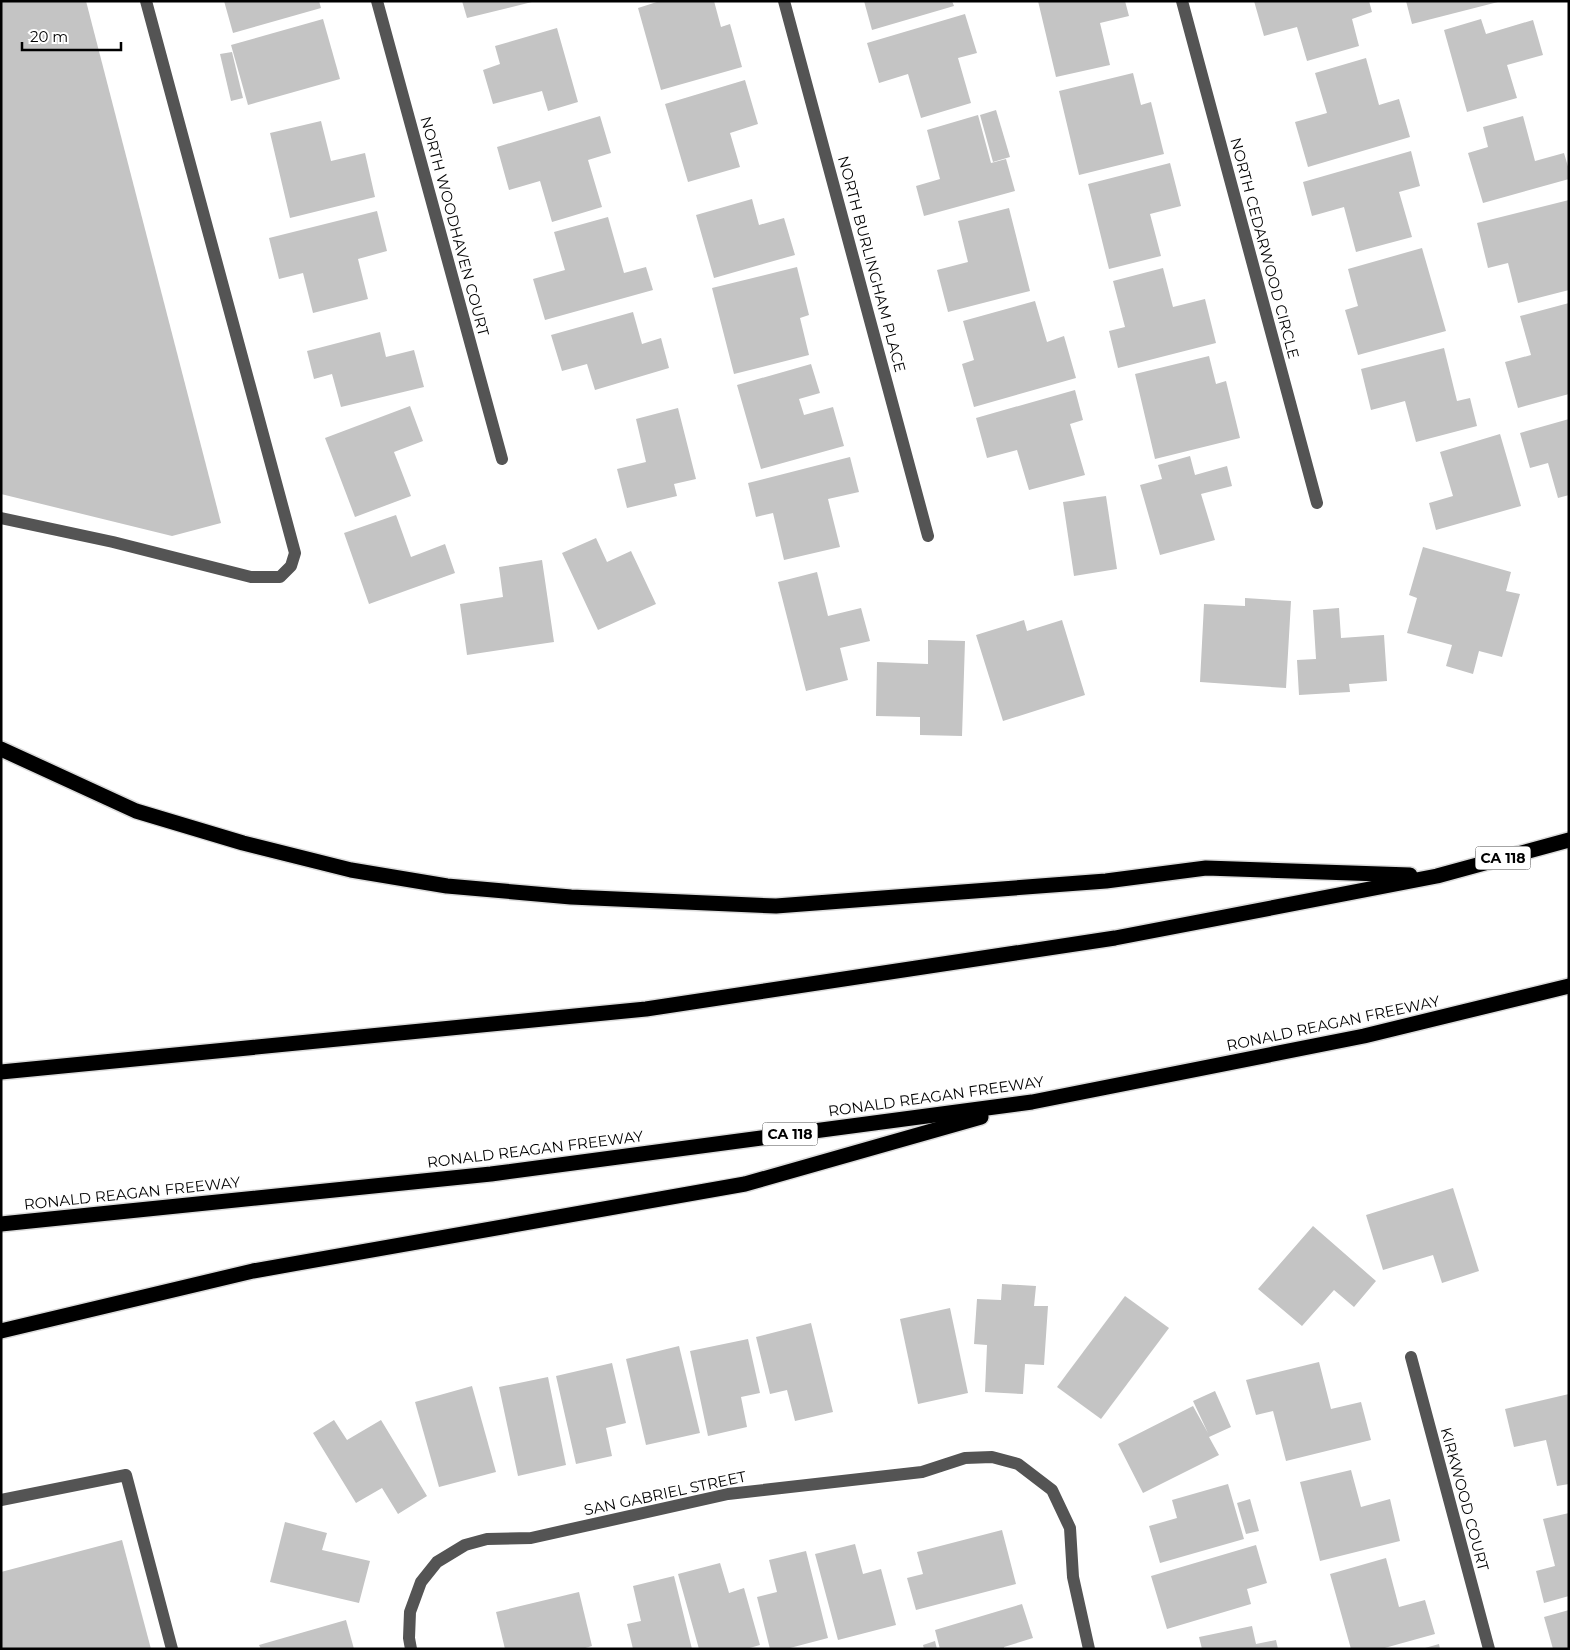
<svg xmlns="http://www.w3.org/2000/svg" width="1570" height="1650" viewBox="0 0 1570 1650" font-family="Montserrat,sans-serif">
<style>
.building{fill:#c4c4c4}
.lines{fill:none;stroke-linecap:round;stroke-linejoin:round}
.highway-casing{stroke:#dbdbdb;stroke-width:18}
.minor{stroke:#545454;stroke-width:12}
.highway{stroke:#000;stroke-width:15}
.labels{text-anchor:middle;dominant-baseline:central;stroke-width:4.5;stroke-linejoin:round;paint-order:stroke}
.shield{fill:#fff;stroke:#4c4c4c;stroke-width:1}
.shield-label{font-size:14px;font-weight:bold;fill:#000}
.street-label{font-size:15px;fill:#000;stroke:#fff}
</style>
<rect width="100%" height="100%" fill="#fff"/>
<!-- building -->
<g class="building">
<polygon points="1,1 86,1 221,523 172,536 1,494"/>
<polygon points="224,1 319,1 321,8 233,33"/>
<polygon points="462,1 532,1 532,2 467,18"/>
<polygon points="660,1 714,1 721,27 730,24 742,67 661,90 638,8"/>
<polygon points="864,1 952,1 954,6 872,30"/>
<polygon points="1038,1 1125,1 1129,16 1100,23 1110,65 1056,77"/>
<polygon points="1254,1 1369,1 1372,12 1352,19 1359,46 1307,61 1297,27 1264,36"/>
<polygon points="1406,1 1498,1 1498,2 1412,24"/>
<polygon points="965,14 977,53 958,58 971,103 921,118 908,74 879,83 867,43"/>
<polygon points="323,19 340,79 248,105 231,45"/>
<polygon points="1481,19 1486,34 1533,20 1543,55 1507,65 1517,98 1467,112 1444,30"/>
<polygon points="557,28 578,102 548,111 542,91 493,104 483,70 500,64 495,46"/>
<polygon points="232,52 243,98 231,101 220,54"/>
<polygon points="1366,58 1379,105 1399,99 1410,137 1308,167 1295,122 1327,113 1315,73"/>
<polygon points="1133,73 1141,105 1151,102 1164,154 1079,175 1059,91"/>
<polygon points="745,80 758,124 730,133 740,167 688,182 665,104"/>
<polygon points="996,110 1010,157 993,162 980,115"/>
<polygon points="978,115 991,163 1006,159 1015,191 924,216 916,186 940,179 927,130"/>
<polygon points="600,116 611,153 588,160 602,207 552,222 540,181 509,190 497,147"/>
<polygon points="1523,116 1535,161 1564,153 1569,170 1569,179 1483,203 1468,153 1488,147 1483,127"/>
<polygon points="321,121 331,161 365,153 375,197 290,218 270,133"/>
<polygon points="1411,151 1420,186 1399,192 1412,237 1356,252 1344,207 1312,216 1303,182"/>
<polygon points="1170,163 1181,206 1150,214 1161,256 1109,269 1088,184"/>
<polygon points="752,199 759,225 784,218 795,255 714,278 696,215"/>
<polygon points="1569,200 1569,290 1518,303 1508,263 1488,268 1477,223"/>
<polygon points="1009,208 1030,291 948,312 937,270 968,262 958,221"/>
<polygon points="377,211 387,251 358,259 368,299 313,313 303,273 279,279 269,238"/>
<polygon points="608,217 624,273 646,267 653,290 545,320 533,279 565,270 554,232"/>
<polygon points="1422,248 1446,331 1358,355 1345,310 1358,306 1348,269"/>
<polygon points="797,267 809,315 800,318 809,355 734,374 712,288"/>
<polygon points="1163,268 1173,307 1205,299 1216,343 1118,368 1109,331 1125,327 1113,281"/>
<polygon points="1035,301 1047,342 1064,336 1076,378 974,407 962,364 974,360 963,321"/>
<polygon points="1569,303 1569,394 1518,408 1505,362 1531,355 1520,316"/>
<polygon points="633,312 642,344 661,338 669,368 595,390 587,364 562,371 551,335"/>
<polygon points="380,332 386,357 414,350 424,387 341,407 332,374 314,379 307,351"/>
<polygon points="1444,348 1457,401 1470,398 1477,426 1416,442 1405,401 1371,410 1361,369"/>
<polygon points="1209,356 1216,384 1226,381 1240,438 1155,459 1135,374"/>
<polygon points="811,364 820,393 799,399 804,415 833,407 844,446 761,469 737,385"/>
<polygon points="1075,390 1083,420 1070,424 1085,475 1029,490 1017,450 987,458 976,418"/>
<polygon points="410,406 423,441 394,452 411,496 355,517 325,438"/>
<polygon points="678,408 696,479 674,484 677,496 627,508 617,469 646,462 636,419"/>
<polygon points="1569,419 1569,495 1558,498 1548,463 1530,468 1520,433"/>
<polygon points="1500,434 1521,506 1436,530 1429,503 1453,496 1440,452"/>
<polygon points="1190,456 1195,475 1227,466 1232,486 1201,494 1215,540 1160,555 1140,485 1162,479 1158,465"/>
<polygon points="850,457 859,492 828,499 840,547 784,560 773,513 756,517 748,483"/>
<polygon points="1106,496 1117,569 1074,576 1063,502"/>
<polygon points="396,515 411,557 445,544 455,573 369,604 344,533"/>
<polygon points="596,538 607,562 631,551 656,604 598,630 562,553"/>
<polygon points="1423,547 1511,572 1506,591 1520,594 1502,657 1479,651 1473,674 1446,666 1452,645 1407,633 1417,598 1409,595"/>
<polygon points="542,560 554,642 467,655 460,604 503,597 499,567"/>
<polygon points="817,572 828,616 861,608 870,641 840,648 848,680 806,691 778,582"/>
<polygon points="1245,598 1291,601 1286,688 1200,682 1204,604 1245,606"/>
<polygon points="1339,608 1341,638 1384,635 1387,681 1349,684 1350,692 1299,695 1297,660 1316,659 1313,610"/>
<polygon points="1024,620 1027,631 1062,620 1085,695 1003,721 976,635"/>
<polygon points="928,640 965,641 962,736 920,735 920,717 876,716 877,662 928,664"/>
<polygon points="1453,1188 1479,1271 1442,1283 1433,1255 1383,1270 1366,1215"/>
<polygon points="1313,1226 1376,1281 1354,1307 1334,1290 1302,1326 1258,1289"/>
<polygon points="1002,1284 1036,1286 1034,1306 1048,1306 1044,1365 1025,1364 1023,1394 985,1392 987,1345 974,1344 977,1299 1001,1300"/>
<polygon points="1125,1296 1169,1328 1101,1419 1057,1387"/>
<polygon points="950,1308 968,1393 918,1404 900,1319"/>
<polygon points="811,1323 833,1412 795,1421 787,1390 770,1394 756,1337"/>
<polygon points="748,1339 760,1393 741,1397 747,1427 708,1436 690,1351"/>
<polygon points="679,1346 700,1433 646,1445 626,1359"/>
<polygon points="1319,1362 1331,1409 1361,1402 1371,1440 1286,1461 1273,1411 1256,1415 1246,1380"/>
<polygon points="612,1363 626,1423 606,1428 612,1456 576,1464 556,1376"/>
<polygon points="548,1377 566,1465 518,1476 499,1387"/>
<polygon points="472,1386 496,1472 439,1487 415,1402"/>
<polygon points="1215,1391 1231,1427 1209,1437 1219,1455 1143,1493 1118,1444 1193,1406 1208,1433 1193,1401"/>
<polygon points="1569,1394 1569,1484 1557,1486 1546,1440 1514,1447 1505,1409"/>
<polygon points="334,1420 347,1440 381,1420 427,1496 398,1514 382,1488 356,1503 313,1433"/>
<polygon points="1351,1470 1361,1507 1390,1499 1400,1541 1320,1561 1300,1482"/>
<polygon points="1228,1484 1244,1539 1160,1563 1149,1526 1177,1518 1172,1500"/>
<polygon points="1250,1499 1259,1531 1246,1534 1237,1503"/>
<polygon points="1569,1513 1569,1596 1544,1603 1536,1571 1555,1566 1543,1519"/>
<polygon points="285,1522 327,1533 322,1550 370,1561 359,1603 270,1582"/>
<polygon points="1002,1530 1016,1584 916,1610 907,1578 923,1574 917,1552"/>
<polygon points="122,1540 151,1649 1,1649 1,1572"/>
<polygon points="855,1544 863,1574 881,1569 896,1625 838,1640 815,1554"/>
<polygon points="1256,1545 1267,1583 1247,1589 1251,1604 1167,1629 1151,1576"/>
<polygon points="806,1551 828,1638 786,1649 770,1649 757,1597 777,1592 769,1560"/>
<polygon points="1386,1558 1399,1607 1425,1600 1435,1634 1381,1649 1351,1649 1330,1574"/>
<polygon points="720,1563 729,1593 744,1588 760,1645 746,1649 699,1649 678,1574"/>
<polygon points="674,1576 692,1649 633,1649 627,1624 641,1621 633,1586"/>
<polygon points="579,1592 592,1646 582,1649 505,1649 496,1612"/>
<polygon points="1022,1604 1033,1638 1004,1647 1004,1649 940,1649 935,1630"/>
<polygon points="1569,1610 1569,1649 1553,1649 1544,1617"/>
<polygon points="346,1620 354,1649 261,1649 259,1645"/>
<polygon points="1252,1626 1256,1644 1276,1640 1278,1649 1202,1649 1199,1637"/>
<polygon points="935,1641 937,1649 924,1649 923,1645"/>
<polygon points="1439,1644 1440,1649 1425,1649 1425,1648"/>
</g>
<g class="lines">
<!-- highway casing -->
<g class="highway-casing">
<g id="highway">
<polyline points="1,749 136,811 243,843 351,870 447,886 571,897 776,906 1106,881 1206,868 1410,875"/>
<polyline points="1,1072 646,1009 1115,938 1437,876 1569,840"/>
<polyline points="1,1224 491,1174 1032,1102 1364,1036 1569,986"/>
<polyline points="1,1331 253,1271 745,1184 981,1117"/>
</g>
</g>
<!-- minor -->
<g class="minor">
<polyline points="377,1 502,459"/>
<polyline points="784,1 928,536"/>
<polyline points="1182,1 1317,503"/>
<polyline points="1,518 113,542 251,577 280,577 291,566 295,553 146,1"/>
<polyline points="1411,1357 1489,1649"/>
<polyline points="1,1500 126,1475 172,1649"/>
<polyline points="411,1649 409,1638 410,1612 421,1582 437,1562 465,1545 487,1539 531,1538 728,1494 922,1472 965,1458 992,1457 1018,1464 1052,1490 1070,1528 1073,1577 1089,1649"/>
</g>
<!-- highway -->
<use href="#highway" class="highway"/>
</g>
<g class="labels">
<!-- shield labels -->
<g class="shield">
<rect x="1475.5" y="846.5" width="55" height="23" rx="4"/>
<rect x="762.5" y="1122.5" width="55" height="23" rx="4"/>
</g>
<g class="shield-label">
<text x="1503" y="858">CA 118</text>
<text x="790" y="1134">CA 118</text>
</g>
<!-- street labels -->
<g class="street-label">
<text transform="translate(455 226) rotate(75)">NORTH WOODHAVEN COURT</text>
<text transform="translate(1265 248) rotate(75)">NORTH CEDARWOOD CIRCLE</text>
<text transform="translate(872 264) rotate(75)">NORTH BURLINGHAM PLACE</text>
<text transform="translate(1333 1023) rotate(-12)">RONALD REAGAN FREEWAY</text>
<text transform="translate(936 1096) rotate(-8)">RONALD REAGAN FREEWAY</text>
<text transform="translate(535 1149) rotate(-7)">RONALD REAGAN FREEWAY</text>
<text transform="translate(132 1193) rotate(-6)">RONALD REAGAN FREEWAY</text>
<text transform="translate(665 1493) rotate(-12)">SAN GABRIEL STREET</text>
<text transform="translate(1465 1499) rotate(75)">KIRKWOOD COURT</text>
</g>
</g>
<!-- border -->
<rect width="1570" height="1650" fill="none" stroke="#000000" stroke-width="5"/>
<!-- scale -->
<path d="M22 42v8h99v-8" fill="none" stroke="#000000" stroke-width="2.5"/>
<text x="30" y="42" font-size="15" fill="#000000" stroke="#ffffff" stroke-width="4" paint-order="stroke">20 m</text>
</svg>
